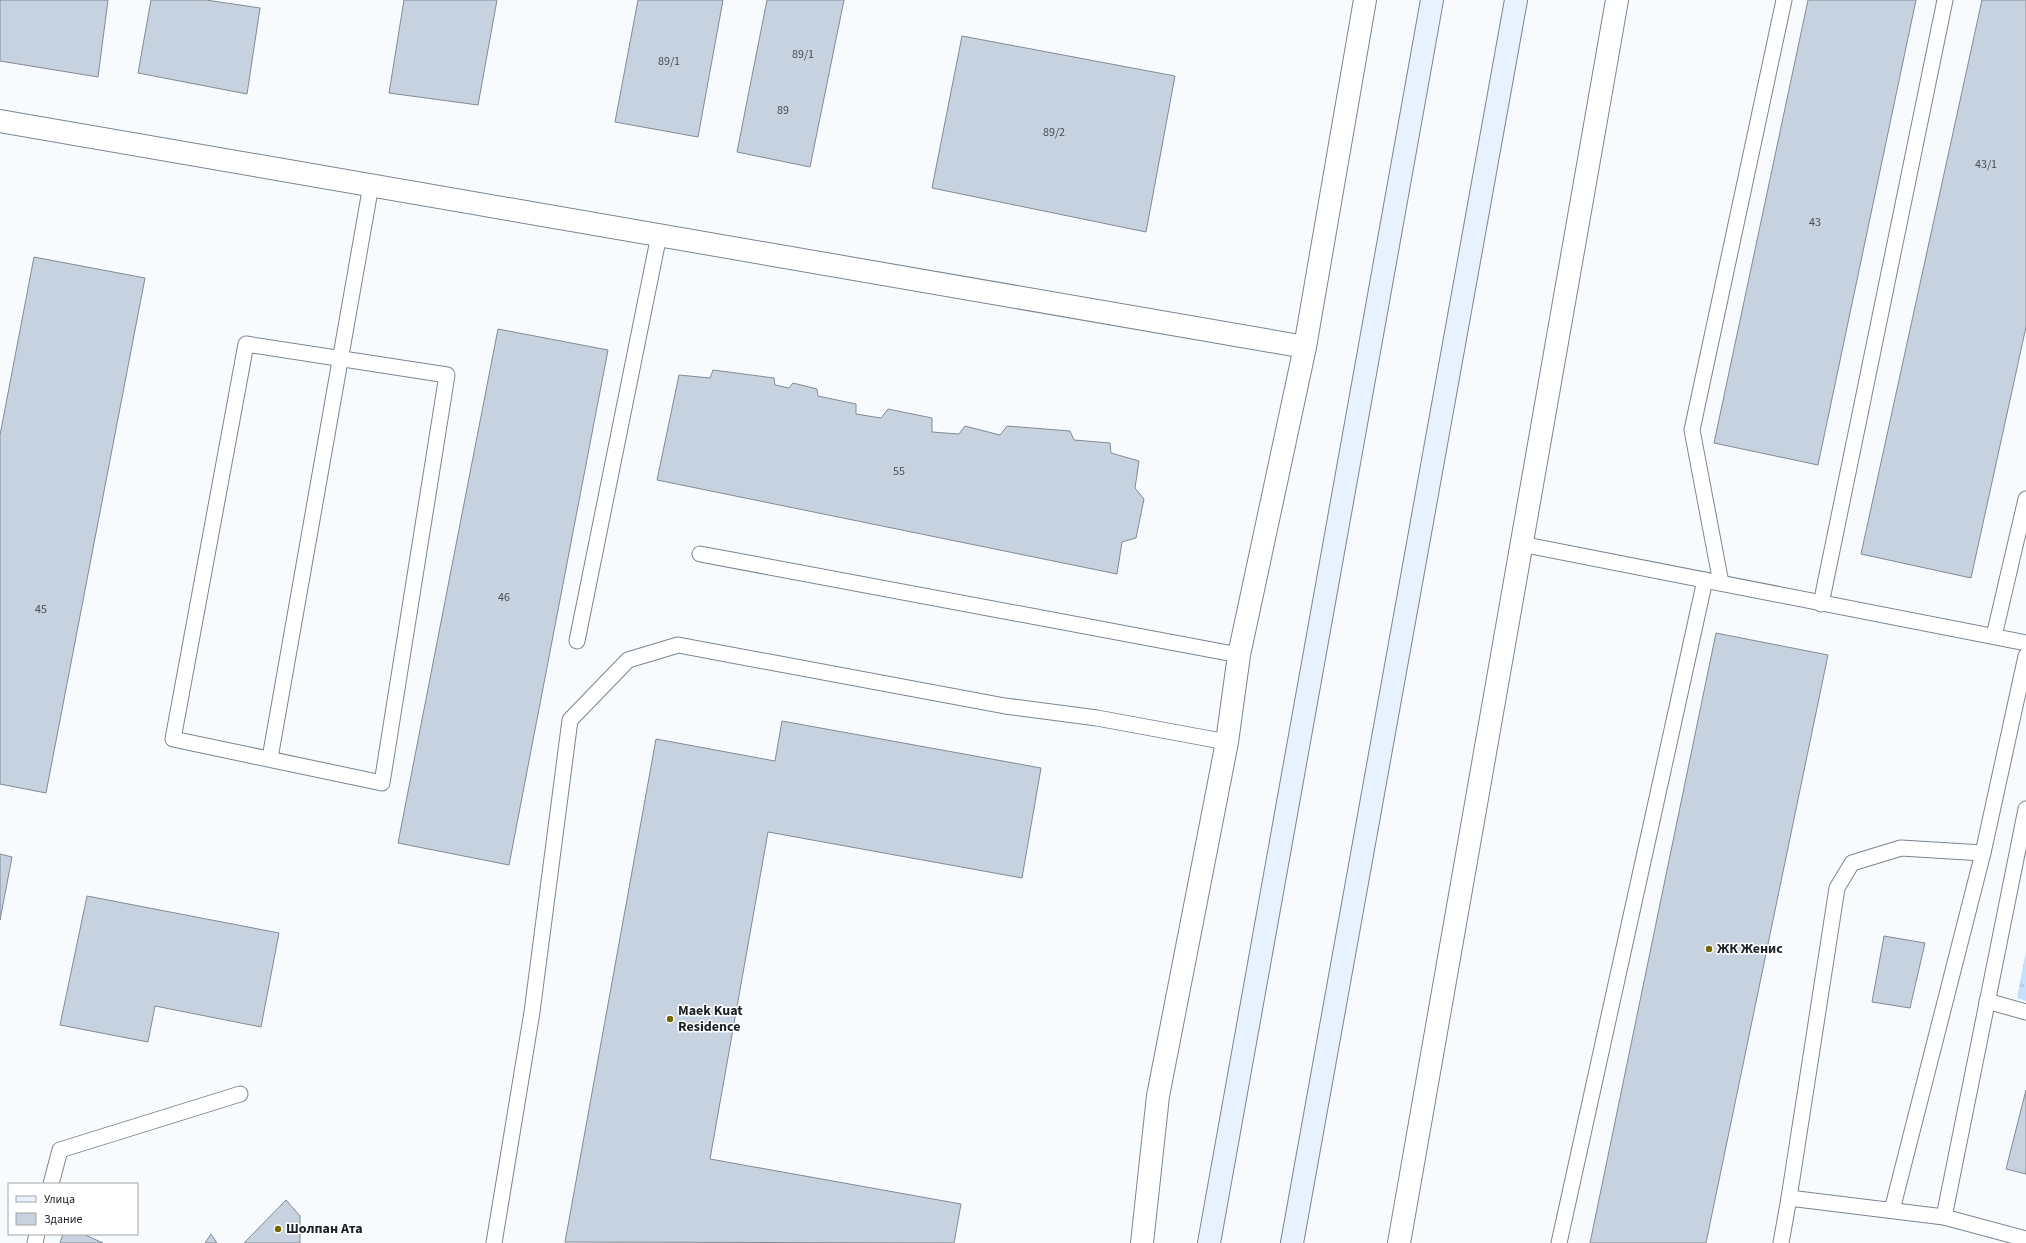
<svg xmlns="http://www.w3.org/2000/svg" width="2026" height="1243" viewBox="0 0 2026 1243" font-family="'Source Sans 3',sans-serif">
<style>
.grass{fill:url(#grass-tufts)}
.building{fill:#c7d2e0;stroke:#808b97}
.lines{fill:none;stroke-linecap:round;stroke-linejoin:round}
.service-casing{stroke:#7b8591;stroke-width:17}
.minor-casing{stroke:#7b8591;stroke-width:24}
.secondary-casing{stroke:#7b8591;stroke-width:24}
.service{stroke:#fff;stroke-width:15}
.minor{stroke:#fff;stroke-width:22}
.secondary{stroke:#e7f2fe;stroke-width:22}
.poi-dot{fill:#736901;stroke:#fff;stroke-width:1.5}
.labels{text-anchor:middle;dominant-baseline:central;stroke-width:3;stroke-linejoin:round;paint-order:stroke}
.number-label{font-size:12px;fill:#464c54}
.poi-label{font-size:14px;font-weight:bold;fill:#1b2025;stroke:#fff;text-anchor:start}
</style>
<defs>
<pattern id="grass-tufts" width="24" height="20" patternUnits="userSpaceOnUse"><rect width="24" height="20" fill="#c6e0ff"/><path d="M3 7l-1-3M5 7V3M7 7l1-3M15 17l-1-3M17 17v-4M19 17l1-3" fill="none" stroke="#aac0da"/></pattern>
</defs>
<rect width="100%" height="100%" fill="#f8fbfd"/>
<!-- grass -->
<polygon class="grass" points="2026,951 2026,1001 2017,998"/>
<!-- building -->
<g class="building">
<polygon points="0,0 108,0 98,77 0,61"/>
<polygon points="151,0 206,0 260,8 247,94 138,73"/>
<polygon points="404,0 497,0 478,105 389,93"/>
<polygon points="638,0 723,0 698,137 615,122"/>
<polygon points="767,0 844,0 810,167 737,152"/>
<polygon points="1808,0 1916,0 1818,465 1714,443"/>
<polygon points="1982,0 2026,0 2026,327 1971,578 1861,554"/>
<polygon points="962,36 1175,76 1146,232 932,188"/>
<polygon points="34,257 145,278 46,793 0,784 0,435"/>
<polygon points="498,329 608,350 509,865 398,843"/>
<polygon points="713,370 774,378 775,385 789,388 793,383 817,389 818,396 856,404 856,414 881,418 888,409 932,418 932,432 959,434 965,426 1000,435 1007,426 1070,431 1074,440 1110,443 1111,453 1139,461 1135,488 1144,499 1136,538 1122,542 1117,574 657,480 679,375 710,378"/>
<polygon points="1716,633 1828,655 1706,1243 1590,1243"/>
<polygon points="782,721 1041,768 1022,878 768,832 710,1159 961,1204 954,1243 565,1242 656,739 775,761"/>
<polygon points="0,854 12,857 0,920"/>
<polygon points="87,896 279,933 261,1027 155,1006 148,1042 60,1025"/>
<polygon points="1884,936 1925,943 1910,1008 1872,1002"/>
<polygon points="2026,1090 2026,1174 2006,1169"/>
<polygon points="286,1200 300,1216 300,1243 244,1243"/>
<polygon points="63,1234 83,1234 103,1243 60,1243"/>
<polygon points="211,1234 217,1243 205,1243"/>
</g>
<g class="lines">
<!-- service casing -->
<g class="service-casing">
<g id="service">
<polygon points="246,344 447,375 382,783 173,739"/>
<polyline points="1521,544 2026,643"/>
<polyline points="700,554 1239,655"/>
<polyline points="1721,583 1692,430 1784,0"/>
<polyline points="1821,604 1945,0"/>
<polyline points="1994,636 2026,499"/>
<polyline points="577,641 659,235"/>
<polyline points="270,758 371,185"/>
<polyline points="1987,1001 2026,1012"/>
<polyline points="51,1184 60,1150 240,1094"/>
<polyline points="1789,1198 1837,888 1852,863 1901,848 1983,853"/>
<polyline points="1892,1210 1983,853 2026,656"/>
<polyline points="1944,1217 2026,809"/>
<polyline points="35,1243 37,1234"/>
<polyline points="494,1243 532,1012 570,720 628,660 678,645 1005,706 1097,718 1227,742"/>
<polyline points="1559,1243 1705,580"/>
<polyline points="1781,1243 1789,1198 1944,1217 2026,1239"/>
</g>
</g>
<!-- minor casing -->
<g class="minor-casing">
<g id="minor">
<polyline points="0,121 1305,347"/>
<polyline points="1142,1243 1158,1096 1227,742 1239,655 1305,347 1365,0"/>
<polyline points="1399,1243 1617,0"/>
</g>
</g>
<!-- secondary casing -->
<g class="secondary-casing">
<g id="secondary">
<polyline points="1209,1243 1432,0"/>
<polyline points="1292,1243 1516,0"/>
</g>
</g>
<!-- service -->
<use href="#service" class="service"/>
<!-- minor -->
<use href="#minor" class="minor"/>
<!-- secondary -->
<use href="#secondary" class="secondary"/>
</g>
<!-- markers -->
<g class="poi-dot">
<circle cx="1709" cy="949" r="4"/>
<circle cx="670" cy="1019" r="4"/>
<circle cx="278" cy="1229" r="4"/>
</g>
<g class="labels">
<!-- number labels -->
<g class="number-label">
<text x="803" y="54">89/1</text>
<text x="669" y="61">89/1</text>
<text x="783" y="110">89</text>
<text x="1054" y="132">89/2</text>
<text x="1986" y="164">43/1</text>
<text x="1815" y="222">43</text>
<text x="899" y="471">55</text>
<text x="504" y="597">46</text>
<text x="41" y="609">45</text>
</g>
<!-- poi labels -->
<g class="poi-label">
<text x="1717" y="949">ЖК Женис</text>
<text x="678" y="1011">Maek Kuat<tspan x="678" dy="16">Residence</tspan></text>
<text x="286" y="1229">Шолпан Ата</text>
</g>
</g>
<!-- legend -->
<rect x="8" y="1183" width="130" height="52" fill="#ffffff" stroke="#a4a6a8"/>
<rect x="16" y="1196" width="20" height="6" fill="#e7f2fe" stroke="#a4a6a8"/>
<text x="44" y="1203" font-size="12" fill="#1b2025">Улица</text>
<rect x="16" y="1213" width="20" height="12" fill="#c7d2e0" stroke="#a4a6a8"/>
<text x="44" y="1223" font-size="12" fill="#1b2025">Здание</text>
</svg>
